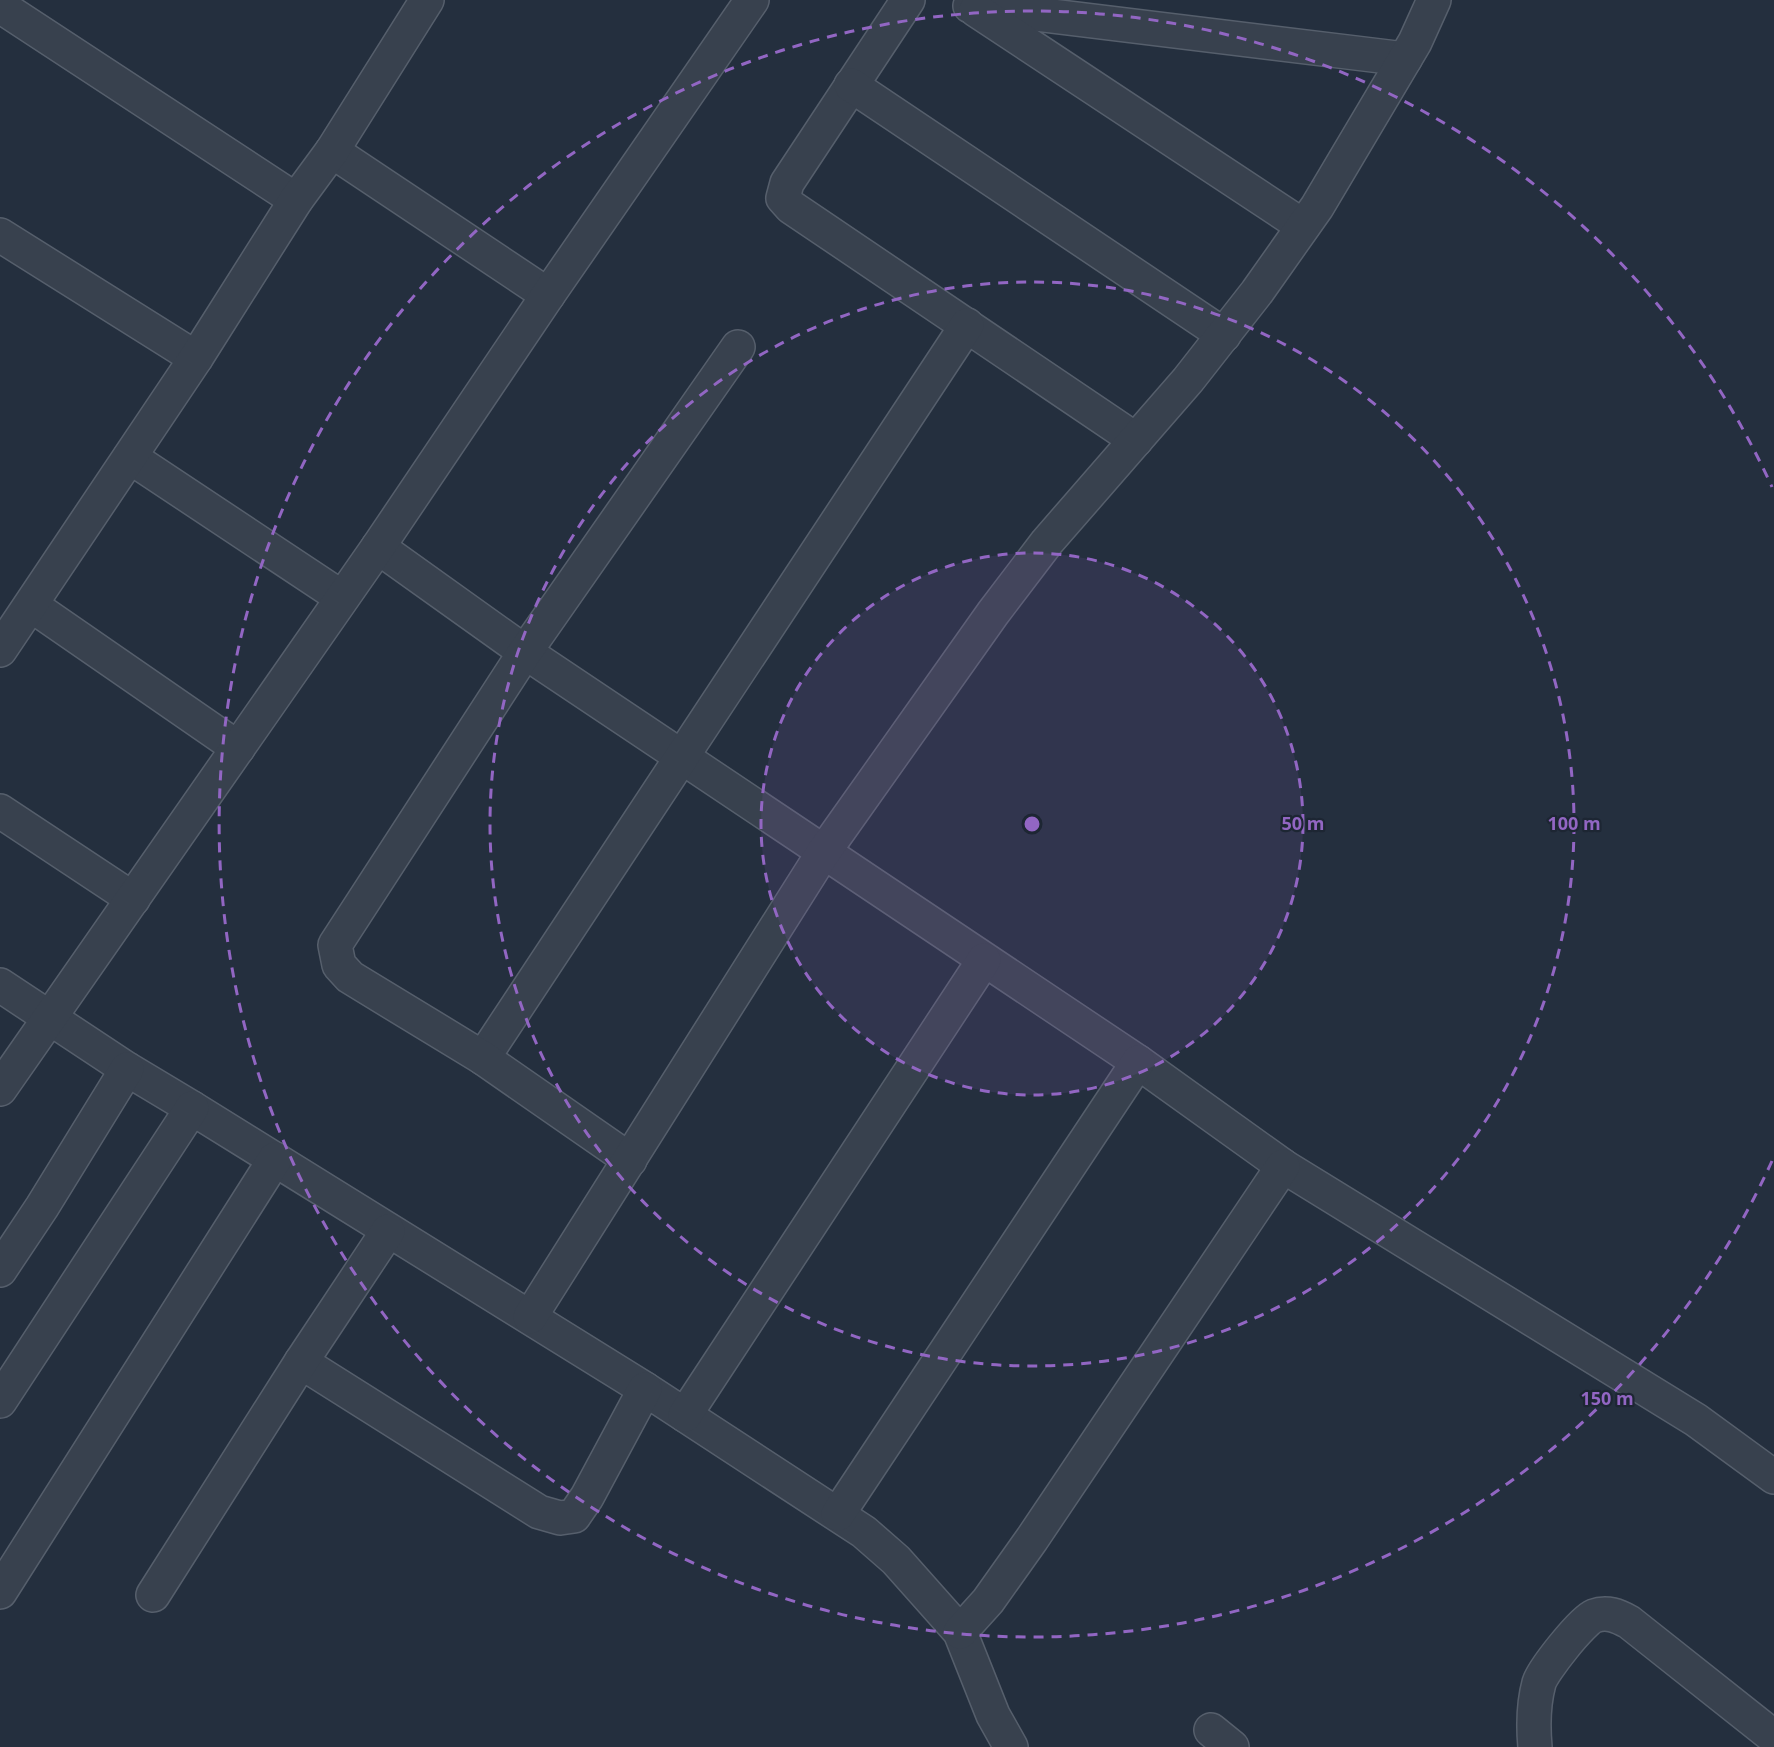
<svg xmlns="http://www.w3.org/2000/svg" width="1774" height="1747" viewBox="0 0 1774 1747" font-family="'Open Sans',sans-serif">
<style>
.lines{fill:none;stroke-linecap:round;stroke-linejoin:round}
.minor-casing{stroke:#565f6c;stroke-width:36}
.minor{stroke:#38414e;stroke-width:33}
.ring{fill:none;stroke:#9266c3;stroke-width:3;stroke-dasharray:10 8}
.centre{fill:#9266c3;stroke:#1d2633;stroke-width:3}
.ring-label{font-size:18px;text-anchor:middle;font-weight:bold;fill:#9266c3;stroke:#1d2633;stroke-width:4.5;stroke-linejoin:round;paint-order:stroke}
</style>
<rect width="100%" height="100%" fill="#242f3e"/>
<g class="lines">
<!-- minor casing -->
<g class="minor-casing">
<g id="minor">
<polyline points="908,0 787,183 783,198 791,207 1136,440"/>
<polyline points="0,6 296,200"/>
<polyline points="970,6 1405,59"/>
<polyline points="976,10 1303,226"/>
<polyline points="851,85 1224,335"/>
<polyline points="332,151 548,295"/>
<polyline points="0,235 196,358"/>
<polyline points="130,457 341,597"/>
<polyline points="378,547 525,652 1138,1062 1283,1166 1696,1420 1774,1477"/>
<polyline points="31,605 238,748"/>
<polyline points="0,650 196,358 296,200 332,151 427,0"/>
<polyline points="0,811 133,899"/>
<polyline points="0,985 127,1069 192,1108 645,1389 864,1532 896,1560 960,1632 993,1715 1011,1747"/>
<polyline points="483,1058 967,325"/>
<polyline points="0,1089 378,547 548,295 752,0"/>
<polyline points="630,1160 483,1058 350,977 339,965 335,945 525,652 738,347"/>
<polyline points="0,1270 42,1207 127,1069"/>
<polyline points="530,1317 823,853 993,613 1047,542 1188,380 1257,292 1317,207 1415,42 1434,0"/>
<polyline points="301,1362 539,1512 560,1518 574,1516 587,1497 645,1389"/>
<polyline points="0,1401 192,1108"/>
<polyline points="685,1415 984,960"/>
<polyline points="838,1514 1138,1062"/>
<polyline points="0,1592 275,1159"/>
<polyline points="153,1595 301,1362 388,1231"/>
<polyline points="960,1632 988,1601 1032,1539 1283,1166"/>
<polyline points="1211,1730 1232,1747"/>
<path d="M1535,1747C1533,1725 1533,1705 1539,1683C1543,1670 1582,1621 1594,1616C1607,1611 1618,1616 1629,1622L1774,1737"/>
</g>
</g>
<!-- minor -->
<use href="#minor" class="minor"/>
</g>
<!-- distance rings -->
<circle cx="1032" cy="824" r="271" fill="#9266c3" fill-opacity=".12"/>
<g class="ring">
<circle cx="1032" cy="824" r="271"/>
<circle cx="1032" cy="824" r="542"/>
<path d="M1772 1161A813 813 0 1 1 1772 487"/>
</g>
<circle cx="1032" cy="824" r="9" class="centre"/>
<g class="ring-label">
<text x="1303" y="830">50 m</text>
<text x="1574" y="830">100 m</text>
<text x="1607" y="1405">150 m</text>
</g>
</svg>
